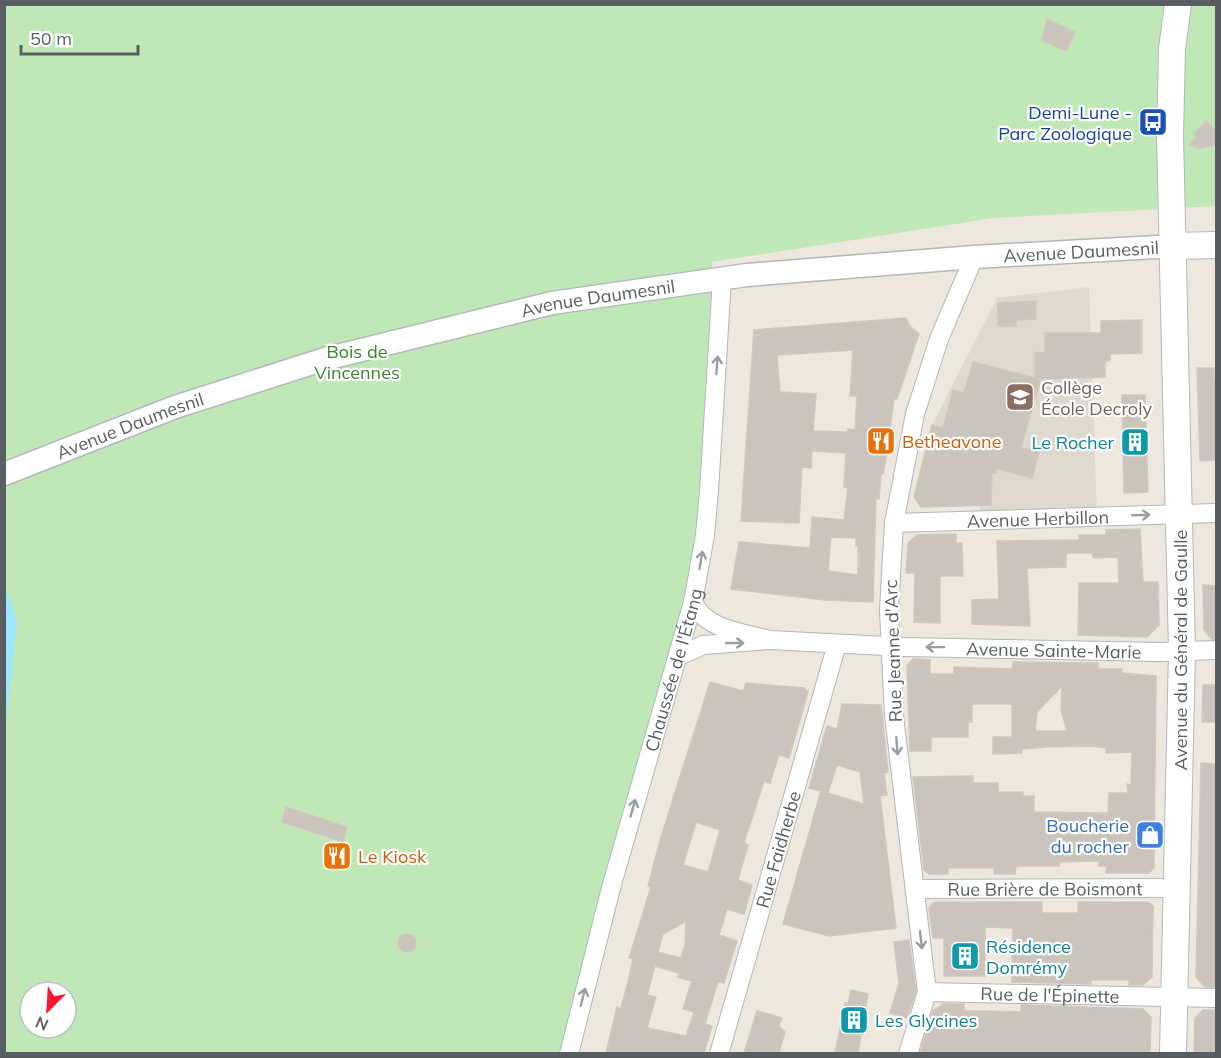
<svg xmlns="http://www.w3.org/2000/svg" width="1221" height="1058" viewBox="0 0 1221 1058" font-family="Mulish,sans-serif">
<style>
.education{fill:#dfd8cf}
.green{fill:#c0e8b7;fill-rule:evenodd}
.water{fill:#9ce6ff}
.building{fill:#cac4bd;stroke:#d2c7bc;stroke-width:1.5;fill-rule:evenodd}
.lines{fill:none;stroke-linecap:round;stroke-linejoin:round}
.minor-casing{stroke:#b2b7bb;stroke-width:20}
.tertiary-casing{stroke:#b2b7bb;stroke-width:25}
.secondary-casing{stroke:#b1b7bc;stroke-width:28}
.minor{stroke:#fff;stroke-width:18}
.tertiary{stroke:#fff;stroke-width:22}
.secondary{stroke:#fff;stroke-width:26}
.oneway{stroke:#9b9ea1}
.labels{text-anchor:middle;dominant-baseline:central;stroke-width:4.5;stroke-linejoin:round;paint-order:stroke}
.transit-label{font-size:18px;fill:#164399;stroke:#fff;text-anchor:end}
.street-label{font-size:18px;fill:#585e62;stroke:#fff}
.park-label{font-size:18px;fill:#38852c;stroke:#fff}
.education-label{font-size:18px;fill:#785e54;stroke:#fff;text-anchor:start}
.food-label{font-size:18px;fill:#c56008;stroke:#fff;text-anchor:start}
.culture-label{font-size:18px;fill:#0d838f;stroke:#fff;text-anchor:start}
.shop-label{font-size:18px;fill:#366cbe;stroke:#fff;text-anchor:end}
</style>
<rect width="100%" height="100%" fill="#ede7de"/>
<!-- education -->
<polygon class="education" points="1089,287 1097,515 980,518 978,437 932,425 997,298"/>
<!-- green -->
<path class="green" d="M5,5H1216V206L994,218L712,262L713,310L699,526L681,616L620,820L561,1053H5ZM30,992H66V1028H30Z"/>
<!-- water -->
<polygon class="water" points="5,585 17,623 5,732 4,585"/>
<!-- building -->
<g class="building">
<polygon points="1047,19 1075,32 1066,51 1042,40"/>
<polygon points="1206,121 1216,131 1216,145 1198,149 1190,145 1196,137 1194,134"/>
<polygon points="1036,301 1036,319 1016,320 1016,326 998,326 998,303"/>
<path d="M906,318L910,326L919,334L897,399H894L887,453L883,474H881L879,499L876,498L873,602L825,600L731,589L739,542L810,548L812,517L844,520L848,488L844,487L846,453L812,451L811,468L802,467L799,523L741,521L754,330ZM853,350L850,396H857L855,430L848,429V432L813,431L816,394L780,392L777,355ZM831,537L856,538V546H858V575L828,571Z"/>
<polygon points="1142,320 1142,353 1110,354 1110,361 1105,361 1105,377 1036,379 1040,380 1021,448 1039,452 1032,478 995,468 996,473 992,473 991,505 921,507 914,497 932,425 943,428 953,390 964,393 973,362 1035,378 1035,353 1045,352 1045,333 1101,333 1101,321"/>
<polygon points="1197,368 1214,368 1214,379 1216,379 1216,460 1200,461"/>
<polygon points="1122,395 1145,395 1148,492 1124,493"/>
<polygon points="1140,529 1143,582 1158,582 1159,625 1147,637 1078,635 1079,583 1119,583 1118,557 1093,558 1093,553 1066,553 1066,567 1027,568 1030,626 972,624 972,600 999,599 997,541 1079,540 1079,535 1106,535 1106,530"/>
<polygon points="956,534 956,543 962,543 963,576 940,576 940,623 914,622 915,573 906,573 908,543 917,535"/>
<polygon points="1203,585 1216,586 1216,639 1212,639 1204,630"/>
<path d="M913,659L930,660V674H954V667L1012,669L1013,662L1098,663V669H1122V673L1156,676L1154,868L1149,873H1106L1107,866H1099V861L1059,862V866H1016L1015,874H994V868H948V874H929L924,870L913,777L973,776V783H998V792H1023V796H1034V812L1108,813L1109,793H1128L1127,784L1131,785L1132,752L1106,753V748L1092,746L1045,747L1022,749V753L993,754V737H1012V704H972V722H968V737H931V751H910L907,665ZM1062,686L1061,710L1067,731H1035L1037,712Z"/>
<path d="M710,682L743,691L746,683L804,688L808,692L789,758L779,755L770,783L764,781L744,843L748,845L738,880L752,885L744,914L727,909L719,935L737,941L724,983L718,982L705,1024L712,1026L704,1053H606L617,1007L621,1008L628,982L633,959L629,958L651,887L648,886L661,837ZM696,822L720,830L708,872L683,865ZM686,921L685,944L681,958L658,952L663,934ZM655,966L679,973L677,977L692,981L683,1009L694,1012L686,1036L647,1028L656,997L647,995Z"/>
<polygon points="1203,685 1216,685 1216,722 1202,722"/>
<polygon points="842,704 881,705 888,772 884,773 887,795 880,796 896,928 829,936 783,924 821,791 864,804 860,772 837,765 828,793 809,788 827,726 837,729"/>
<polygon points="1201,763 1216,764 1216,987 1205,987 1196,977"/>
<polygon points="286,807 347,827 343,842 282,822"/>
<polygon points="934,902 1042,902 1042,913 1078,913 1078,902 1148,902 1153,906 1152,977 1143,985 1129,985 1129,980 1091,980 1091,984 1012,982 1013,928 985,927 985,976 944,976 944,938 933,938 929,908"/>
<circle cx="407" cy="943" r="9"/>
<polygon points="909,940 916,991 907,1018 890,1013 899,984 894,942"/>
<polygon points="851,990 868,994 858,1053 835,1053 845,1003 848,1004"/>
<polygon points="943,1004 964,1004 964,1011 989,1011 1021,1012 1021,1005 1143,1009 1151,1017 1150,1053 920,1053 933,1011"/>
<polygon points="1203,1010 1216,1010 1216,1053 1194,1053 1195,1018"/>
<polygon points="757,1011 782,1018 779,1026 785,1032 779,1053 744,1053"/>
</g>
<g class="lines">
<!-- minor casing -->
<g class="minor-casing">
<g id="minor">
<path id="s1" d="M894,523L1216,513"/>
<path id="s2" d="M770,640L905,647L1160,652L1216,650"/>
<path d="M679,656L703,645L770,640C745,633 705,630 693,602"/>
<path id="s3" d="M915,889L1176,888"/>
<path id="s4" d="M927,992L1216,998"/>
<path id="s5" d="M569,1054L611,888L693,602L705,535L709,491L722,278"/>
<path id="s6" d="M719,1054L837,644"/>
<polyline points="908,1054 927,992 894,716 889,610 894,523 915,414 939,339 974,257"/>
</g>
</g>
<!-- tertiary casing -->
<g class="tertiary-casing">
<g id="tertiary">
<path id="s7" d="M4,474L175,407L325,359L552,303L747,275L974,257L1175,246"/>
</g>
</g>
<!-- secondary casing -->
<g class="secondary-casing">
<g id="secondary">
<polyline points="1175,246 1216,245"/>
<polyline points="1173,1054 1182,651 1170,136 1172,49 1178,4"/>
</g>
</g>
<!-- minor -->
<use href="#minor" class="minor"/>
<!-- tertiary -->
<use href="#tertiary" class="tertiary"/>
<!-- secondary -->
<use href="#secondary" class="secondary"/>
</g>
<!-- one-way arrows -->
<defs><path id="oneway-shaft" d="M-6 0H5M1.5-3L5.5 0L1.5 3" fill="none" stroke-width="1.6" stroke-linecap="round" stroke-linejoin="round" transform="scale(1.5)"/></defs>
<g class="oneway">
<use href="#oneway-shaft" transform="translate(717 365) rotate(-86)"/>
<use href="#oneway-shaft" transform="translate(1141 515) rotate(-2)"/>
<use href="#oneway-shaft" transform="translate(701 560) rotate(-80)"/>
<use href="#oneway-shaft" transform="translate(735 643)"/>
<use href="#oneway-shaft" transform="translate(935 647) rotate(-179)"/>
<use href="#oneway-shaft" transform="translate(897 746) rotate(85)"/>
<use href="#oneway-shaft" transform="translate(633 808) rotate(-74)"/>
<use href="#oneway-shaft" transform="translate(921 940) rotate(83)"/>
<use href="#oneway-shaft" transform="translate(583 997) rotate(-76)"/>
</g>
<!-- icons -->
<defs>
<g id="bus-square" transform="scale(1.5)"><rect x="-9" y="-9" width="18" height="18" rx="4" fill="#1a4fb4" stroke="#fff"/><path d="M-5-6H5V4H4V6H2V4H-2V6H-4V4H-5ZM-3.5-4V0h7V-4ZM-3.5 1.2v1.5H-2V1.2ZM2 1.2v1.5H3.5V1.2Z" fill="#fff"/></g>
<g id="school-square" transform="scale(1.5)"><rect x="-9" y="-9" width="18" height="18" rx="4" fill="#8d6e63" stroke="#fff"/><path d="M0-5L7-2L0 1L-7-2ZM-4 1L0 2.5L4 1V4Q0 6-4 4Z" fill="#fff"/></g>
<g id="restaurant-square" transform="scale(1.5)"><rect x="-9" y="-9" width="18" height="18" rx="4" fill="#e8710a" stroke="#fff"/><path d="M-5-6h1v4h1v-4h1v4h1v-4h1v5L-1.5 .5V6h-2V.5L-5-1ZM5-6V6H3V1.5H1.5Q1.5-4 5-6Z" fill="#fff"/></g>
<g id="building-square" transform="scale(1.5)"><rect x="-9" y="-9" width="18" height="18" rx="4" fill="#0f9aa8" stroke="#fff"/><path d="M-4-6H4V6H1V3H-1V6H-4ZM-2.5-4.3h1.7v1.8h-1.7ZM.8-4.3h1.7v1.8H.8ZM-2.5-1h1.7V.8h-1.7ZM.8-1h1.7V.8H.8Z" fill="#fff"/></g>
<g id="shop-square" transform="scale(1.5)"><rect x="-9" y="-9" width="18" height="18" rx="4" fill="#3f7fe0" stroke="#fff"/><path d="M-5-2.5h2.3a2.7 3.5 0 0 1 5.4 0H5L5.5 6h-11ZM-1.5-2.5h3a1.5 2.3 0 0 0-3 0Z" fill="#fff"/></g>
</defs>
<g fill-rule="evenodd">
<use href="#bus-square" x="1153" y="122"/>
<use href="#school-square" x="1020" y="397"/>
<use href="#restaurant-square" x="881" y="441"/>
<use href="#building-square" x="1135" y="442"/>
<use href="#shop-square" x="1150" y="835"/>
<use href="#restaurant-square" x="337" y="856"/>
<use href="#building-square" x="965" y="956"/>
<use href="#building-square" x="854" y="1020"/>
</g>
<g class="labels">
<!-- transit labels -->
<g class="transit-label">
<text x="1132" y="112">Demi-Lune -<tspan x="1132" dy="21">Parc Zoologique</tspan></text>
</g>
<!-- street labels -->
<g class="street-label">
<text stroke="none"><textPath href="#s7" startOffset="1107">Avenue Daumesnil</textPath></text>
<text stroke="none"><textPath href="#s7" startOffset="621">Avenue Daumesnil</textPath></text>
<text stroke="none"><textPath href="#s7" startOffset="135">Avenue Daumesnil</textPath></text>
<text stroke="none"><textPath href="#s1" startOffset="144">Avenue Herbillon</textPath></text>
<text stroke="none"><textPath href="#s2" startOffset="284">Avenue Sainte-Marie</textPath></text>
<text transform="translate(1180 650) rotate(-90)">Avenue du Général de Gaulle</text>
<text transform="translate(893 651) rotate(-92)">Rue Jeanne d'Arc</text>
<text stroke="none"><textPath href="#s5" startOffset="398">Chaussée de l'Étang</textPath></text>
<text stroke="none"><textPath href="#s6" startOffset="213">Rue Faidherbe</textPath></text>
<text stroke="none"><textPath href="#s3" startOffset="130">Rue Brière de Boismont</textPath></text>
<text stroke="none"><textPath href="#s4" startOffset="123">Rue de l'Épinette</textPath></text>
</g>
<!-- park labels -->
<g class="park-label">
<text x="357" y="351">Bois de<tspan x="357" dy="21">Vincennes</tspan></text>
</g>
<!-- education labels -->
<g class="education-label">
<text x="1041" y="387">Collège<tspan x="1041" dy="21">École Decroly</tspan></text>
</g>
<!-- food labels -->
<g class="food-label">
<text x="902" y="441">Betheavone</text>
<text x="358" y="856">Le Kiosk</text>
</g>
<!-- culture labels -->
<g class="culture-label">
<text x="1114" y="442" text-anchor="end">Le Rocher</text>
<text x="986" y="946">Résidence<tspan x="986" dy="21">Domrémy</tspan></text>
<text x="875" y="1020">Les Glycines</text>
</g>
<!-- shop labels -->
<g class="shop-label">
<text x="1129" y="825">Boucherie<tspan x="1129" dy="21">du rocher</tspan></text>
</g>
</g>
<!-- border -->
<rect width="1221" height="1058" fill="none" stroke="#585e62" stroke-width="12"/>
<!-- north arrow -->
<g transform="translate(48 1010) rotate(204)"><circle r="28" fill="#ffffff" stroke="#bcbfc0" stroke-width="1.5"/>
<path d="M0-4.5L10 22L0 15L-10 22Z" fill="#fa1730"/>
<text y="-9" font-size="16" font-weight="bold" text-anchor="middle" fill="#585e62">N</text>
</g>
<!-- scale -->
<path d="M21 45v9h117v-9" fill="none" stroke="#585e62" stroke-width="3"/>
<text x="30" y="45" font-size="18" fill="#585e62" stroke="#ffffff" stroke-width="4.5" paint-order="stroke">50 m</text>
</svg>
